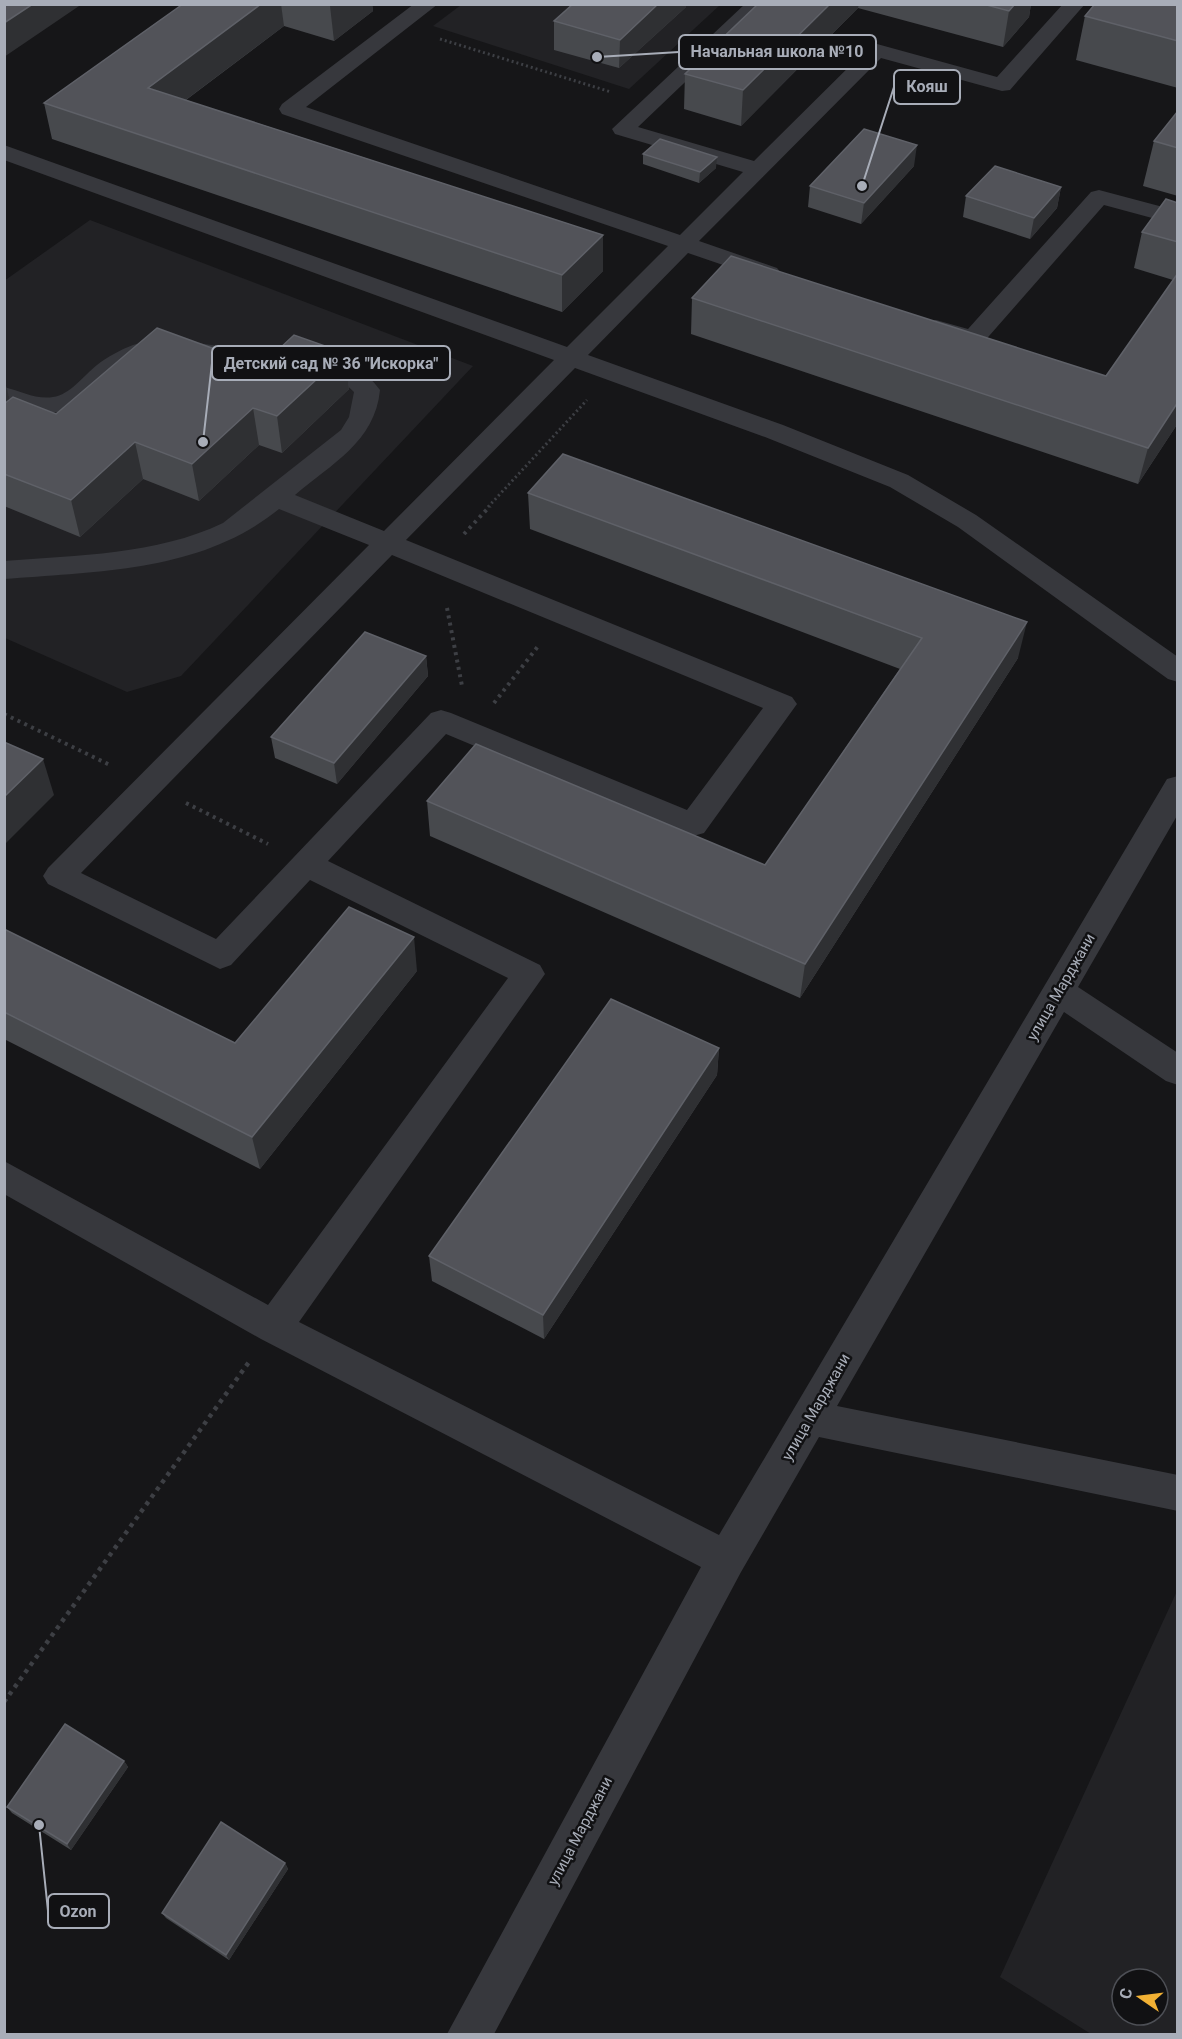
<svg xmlns="http://www.w3.org/2000/svg" width="1182" height="2039" viewBox="0 0 1182 2039" font-family="Roboto,sans-serif">
<style>
.built{fill:#222225;fill-rule:evenodd}
.lines{fill:none;stroke-linecap:round;stroke-linejoin:round}
.path-far2{stroke:#3d3f44;stroke-width:3;stroke-dasharray:2 3;stroke-linecap:butt}
.path-far1{stroke:#3d3f44;stroke-width:4;stroke-dasharray:3 4.5;stroke-linecap:butt}
.path{stroke:#3d3f44;stroke-width:4.5;stroke-dasharray:4 5;stroke-linecap:butt}
.minor{fill:#37383d;fill-rule:evenodd}
.wall{fill:#47494d}
.shaded-wall{fill:#2f3033}
.building{fill:#525359;stroke:#5f6168;stroke-width:1.5}
.labels{text-anchor:middle;dominant-baseline:central;stroke-width:5;stroke-linejoin:round;paint-order:stroke}
.street-label{font-size:15px;fill:#a8adb8;stroke:#111113}
.leader{fill:none;stroke:#a8adb8;stroke-width:2}
.callout-dot{fill:#a8adb8;stroke:#111113;stroke-width:2}
.callout{fill:#111113;stroke:#a8adb8;stroke-width:2}
.callout-label{font-size:16px;text-anchor:middle;font-weight:bold;fill:#a8adb8}
</style>
<rect width="100%" height="100%" fill="#161618"/>
<!-- built -->
<g class="built">
<polygon points="461,5 720,5 629,89 433,26"/>
<polygon points="90,220 473,366 181,676 127,692 5,638 4,281"/>
<path d="M1177,1591V2034H1091L1000,1977ZM1122,1979H1158V2015H1122Z"/>
</g>
<g class="lines">
<!-- path-far2 -->
<g class="path-far2">
<polyline points="440,39 611,92"/>
<polyline points="488,507 587,400"/>
</g>
<!-- path-far1 -->
<g class="path-far1">
<polyline points="464,534 490,506"/>
<polyline points="447,608 462,686"/>
<polyline points="494,703 539,645"/>
<polyline points="4,714 110,765"/>
<polyline points="186,803 268,844"/>
</g>
<!-- path -->
<polyline class="path" points="4,1702 249,1362"/>
<!-- minor -->
<g class="minor">
<path d="M414,4H438L306,107L680,235L743,172L615,134L612,129L745,4H767L638,127L754,161L870,46L877,44L997,77L1063,4H1085L1010,90L1002,91L881,58L699,241L777,268L781,273L777,278H761L688,253L588,355L783,425L908,475L976,515L1178,657V682L1168,679L958,527L890,487L765,437L575,368L406,540L792,697L797,704L704,833L693,836L682,833L446,734L328,861L540,965L545,974L299,1322L719,1535L1167,779L1178,776V814L1078,987L1178,1053V1085L1166,1081L1064,1012L837,1406L1178,1475V1511L819,1437L741,1572L494,2034H447L701,1567L261,1339L4,1194V1161L268,1305L508,978L310,880L231,965L220,969L48,884L43,876L48,868L369,545L279,509C201,572 100,571 4,579V561C78,555 156,555 223,523L341,430L349,417L354,392C343,381 331,373 315,368C291,361 263,364 238,363C209,361 174,347 147,357C82,382 92,433 4,404V387C20,391 37,400 53,397C70,395 84,375 97,365C107,357 120,350 133,345C168,334 201,345 236,348C284,351 348,344 380,390C375,442 331,464 295,495L384,531L554,360L4,160V145L567,347L668,246L282,114L279,109L282,104ZM392,555L763,708L687,810L451,713L441,710L431,713L216,939L81,873Z"/>
<polygon points="1099,190 1178,211 1178,225 1104,205 982,344 973,346 927,332 924,327 927,322 936,320 968,329 1091,192"/>
</g>
</g>
<!-- wall -->
<g class="wall">
<polygon points="183,4 372,4 373,11 334,41 284,26 186,100 603,235 603,271 562,312 52,139 44,103"/>
<polygon points="758,4 1031,4 1029,17 1003,47 858,8 741,126 684,109 685,74"/>
<polygon points="1178,4 1178,88 1076,60 1085,16"/>
<polygon points="686,7 619,68 554,50 554,21"/>
<polygon points="1178,111 1178,196 1143,186 1154,141"/>
<polygon points="643,154 716,168 699,183 643,164"/>
<polygon points="914,166 861,224 808,207 810,186"/>
<polygon points="1061,187 1057,208 1030,239 963,217 966,196"/>
<polygon points="1178,203 1178,423 1138,484 691,334 692,298 1106,376 1173,280 1134,268 1142,232"/>
<polygon points="345,353 349,389 282,453 259,445 199,501 143,479 80,537 4,506 4,382 10,400 56,414"/>
<polygon points="528,493 1018,658 800,998 430,836 427,801 765,865 900,669 530,529"/>
<polygon points="426,656 428,676 337,784 275,758 271,737"/>
<polygon points="4,929 235,1043 417,971 260,1169 4,1039"/>
<polygon points="719,1048 717,1075 544,1339 432,1281 429,1256"/>
<polygon points="124,1761 128,1767 71,1850 12,1813 7,1807"/>
<polygon points="285,1863 288,1869 229,1960 166,1918 162,1913"/>
</g>
<!-- shaded-wall -->
<g class="shaded-wall">
<polygon points="33,4 82,4 4,57 4,23"/>
<polygon points="261,4 281,4 284,26 155,123 148,88"/>
<polygon points="333,4 372,4 373,11 334,41 330,6"/>
<polygon points="658,4 686,4 686,7 619,68 620,40"/>
<polygon points="830,4 859,4 858,8 741,126 743,90"/>
<polygon points="1015,4 1031,4 1029,17 1003,47 1009,11"/>
<polygon points="917,145 914,166 861,224 864,203"/>
<polygon points="717,157 716,168 699,183 700,172"/>
<polygon points="1061,187 1057,208 1030,239 1034,218"/>
<polygon points="603,235 603,271 562,312 562,275"/>
<polygon points="345,353 349,389 282,453 277,416"/>
<polygon points="5,382 15,419 4,428"/>
<polygon points="1178,402 1178,423 1138,484 1148,448"/>
<polygon points="253,408 259,445 199,501 192,464"/>
<polygon points="135,442 143,479 80,537 71,500"/>
<polygon points="1027,622 1018,658 800,998 805,964"/>
<polygon points="426,656 428,676 337,784 334,763"/>
<polygon points="43,759 54,795 4,845 4,797"/>
<polygon points="414,937 417,971 260,1169 252,1137"/>
<polygon points="719,1048 717,1075 544,1339 543,1315"/>
<polygon points="124,1761 128,1767 71,1850 67,1844"/>
<polygon points="285,1863 288,1869 229,1960 226,1955"/>
</g>
<!-- building -->
<g class="building">
<polygon points="4,4 33,4 4,23"/>
<polygon points="183,4 261,4 148,88 603,235 562,275 44,103"/>
<polygon points="573,4 658,4 620,40 554,21"/>
<polygon points="758,4 830,4 743,90 685,74"/>
<polygon points="983,4 1015,4 1009,11"/>
<polygon points="1095,4 1178,4 1178,41 1085,16"/>
<polygon points="1178,111 1178,148 1154,141"/>
<polygon points="864,129 917,145 864,203 810,186"/>
<polygon points="660,139 717,157 700,172 643,154"/>
<polygon points="995,166 1061,187 1034,218 966,196"/>
<polygon points="1166,199 1178,203 1178,242 1142,232"/>
<polygon points="731,256 1106,376 1178,273 1178,402 1148,448 692,298"/>
<polygon points="157,328 261,366 294,335 345,353 277,416 253,408 192,464 135,442 71,500 4,474 4,404 13,397 56,414"/>
<polygon points="563,454 1027,622 805,964 427,801 476,744 765,865 922,638 528,493"/>
<polygon points="365,632 426,656 334,763 271,737"/>
<polygon points="4,742 43,759 4,797"/>
<polygon points="349,907 414,937 252,1137 4,1012 4,929 235,1043"/>
<polygon points="611,999 719,1048 543,1315 429,1256"/>
<polygon points="65,1724 124,1761 67,1844 7,1807"/>
<polygon points="221,1822 285,1863 226,1955 162,1913"/>
</g>
<g class="labels">
<!-- street labels -->
<g class="street-label">
<text transform="translate(1061 987) rotate(-60)">улица Марджани</text>
<text transform="translate(816 1407) rotate(-60)">улица Марджани</text>
<text transform="translate(580 1831) rotate(-62)">улица Марджани</text>
</g>
</g>
<!-- callouts -->
<path class="leader" d="M597 57L679 52M862 186L894 87M203 442L212 363M39 1825L48 1911"/>
<g class="callout-dot">
<circle cx="597" cy="57" r="6"/>
<circle cx="862" cy="186" r="6"/>
<circle cx="203" cy="442" r="6"/>
<circle cx="39" cy="1825" r="6"/>
</g>
<g class="callout">
<rect x="679" y="35" width="197" height="34" rx="6"/>
<rect x="894" y="70" width="66" height="34" rx="6"/>
<rect x="212" y="346" width="238" height="34" rx="6"/>
<rect x="48" y="1894" width="61" height="34" rx="6"/>
</g>
<g class="callout-label">
<text x="777" y="57">Начальная школа №10</text>
<text x="927" y="92">Кояш</text>
<text x="331" y="369">Детский сад № 36 "Искорка"</text>
<text x="78" y="1917">Ozon</text>
</g>
<!-- border -->
<rect width="1182" height="2039" fill="none" stroke="#a8adb8" stroke-width="12"/>
<!-- north arrow -->
<g transform="translate(1140 1997) rotate(284)"><circle r="28" fill="#111113" stroke="#4d4f55" stroke-width="1.5"/>
<path d="M0-4.5L10 22L0 15L-10 22Z" fill="#f2b134"/>
<text y="-9" font-size="16" font-weight="bold" text-anchor="middle" fill="#a8adb8">С</text>
</g>
</svg>
